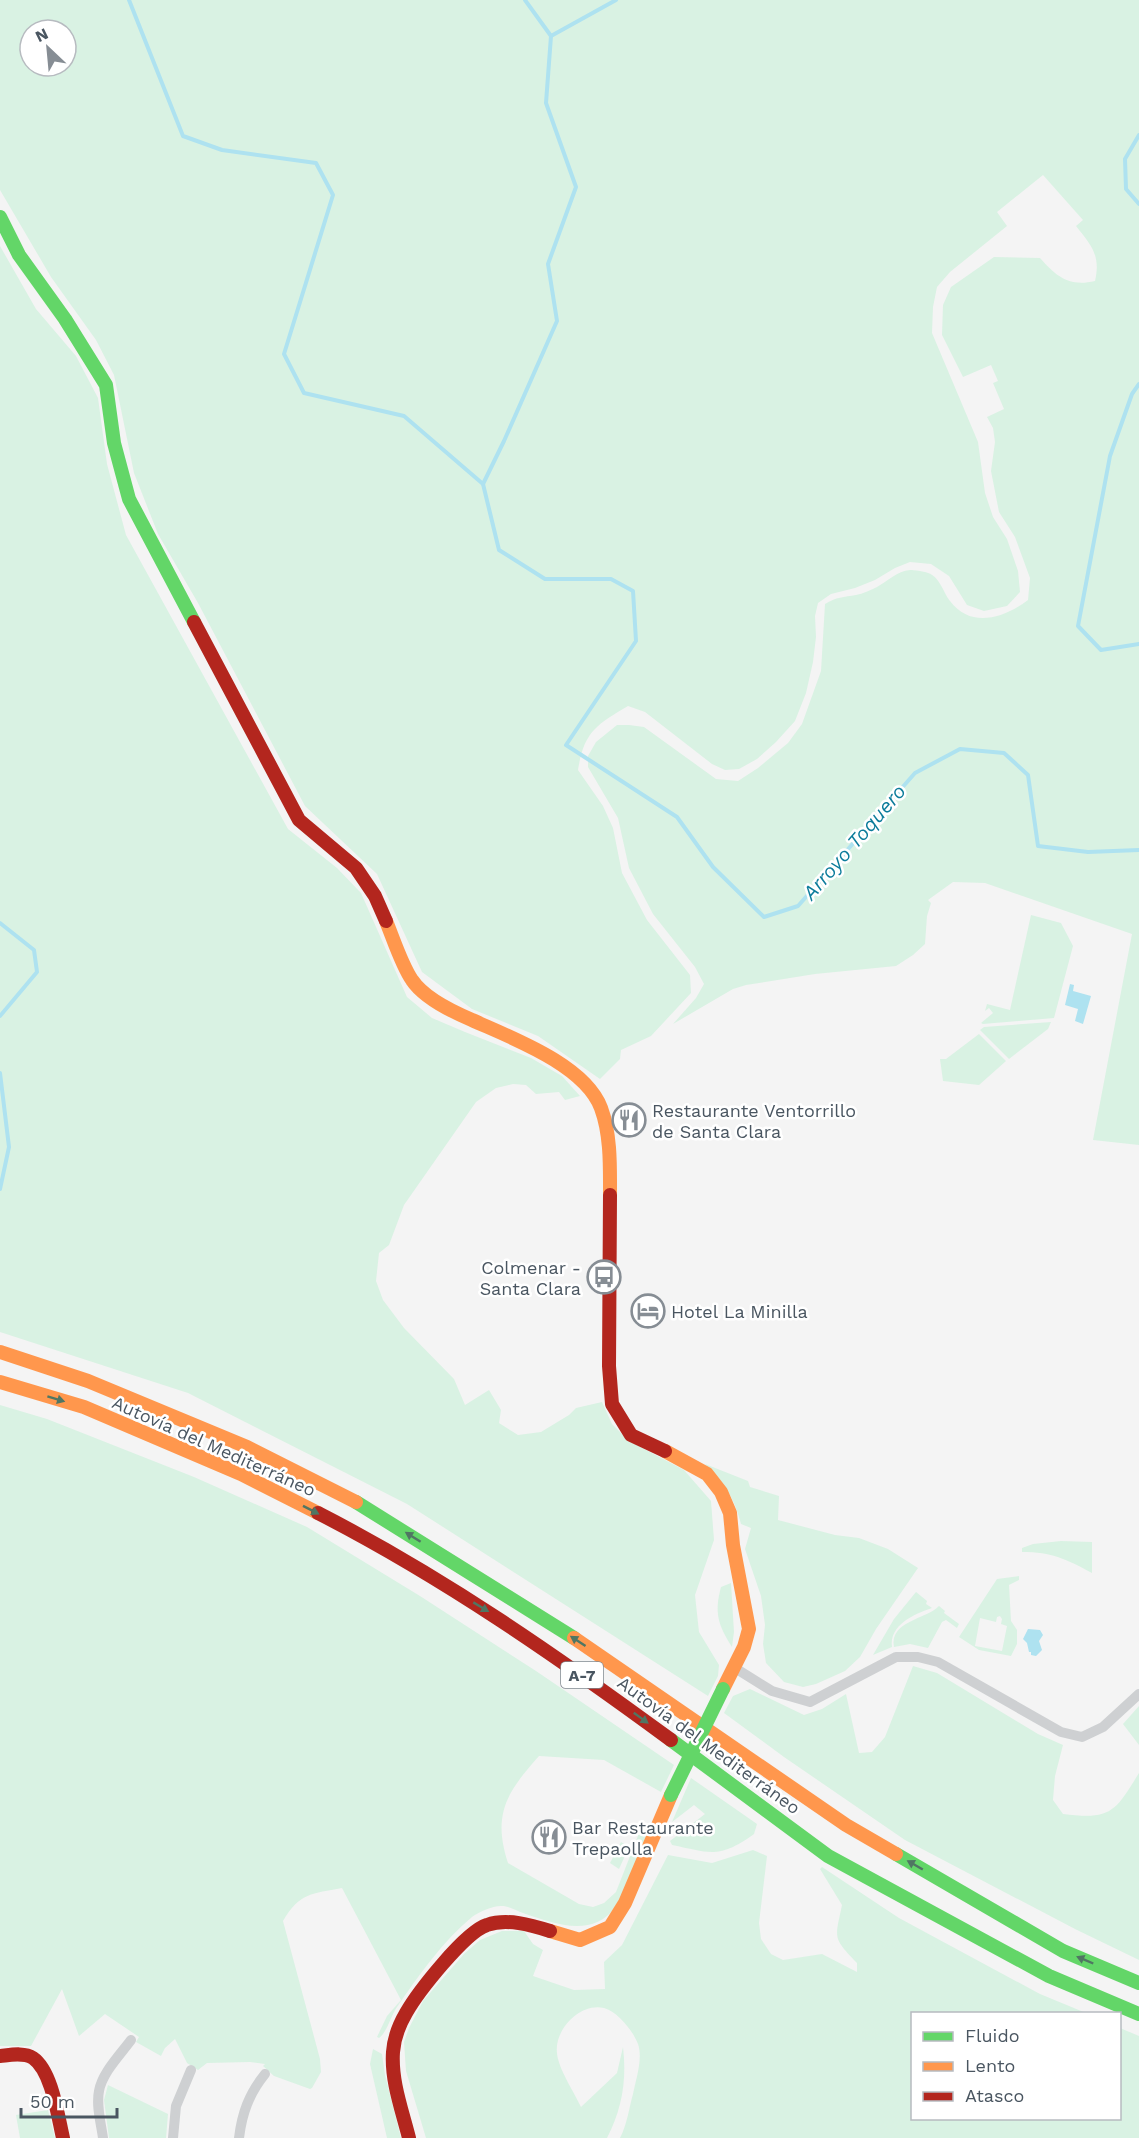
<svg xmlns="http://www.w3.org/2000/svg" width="1139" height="2138" viewBox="0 0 1139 2138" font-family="'Work Sans',sans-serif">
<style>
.green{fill:#d9f2e3;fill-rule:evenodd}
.water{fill:#aee2f0}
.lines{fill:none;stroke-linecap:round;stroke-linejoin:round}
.stream{stroke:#aee2f0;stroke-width:4}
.street{stroke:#ced0d2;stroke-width:10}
.fast{stroke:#63d668;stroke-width:14}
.slow{stroke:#ff974d;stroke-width:14}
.jam{stroke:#b3261e;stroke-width:14}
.fast-bridge{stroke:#63d668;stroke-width:14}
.oneway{fill:#507663}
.labels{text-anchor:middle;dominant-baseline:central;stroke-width:5;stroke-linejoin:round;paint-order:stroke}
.shield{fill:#fff;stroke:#808990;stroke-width:1.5}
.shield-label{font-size:16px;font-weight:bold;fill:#4a5661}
.poi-label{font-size:18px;fill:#4a5661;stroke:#fff;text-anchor:start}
.street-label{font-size:18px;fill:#4a5661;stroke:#fff}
.water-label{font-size:20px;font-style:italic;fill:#0c7c9b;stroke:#fff}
</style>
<rect width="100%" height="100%" fill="#f4f4f4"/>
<!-- green -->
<g class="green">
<path d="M0,0H1139V1145L1093,1140L1132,934L985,883L953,882L928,900L931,903L927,916L925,944L913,955L896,966L815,974L746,985L733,989L673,1024L696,998L704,984L695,967L653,914L629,868L618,818L588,767V756L596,742L617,725H629L644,727L716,779L738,781L758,768L788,743L802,724L821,671L825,604C836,597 844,597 856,595C863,594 870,590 877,587C888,581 897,571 910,570C914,570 923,571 928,573C940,577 943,592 950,601C971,629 1004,618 1028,600L1030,578L1015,537L999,512L991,471L995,442L993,428L987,417L1004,409L993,383L998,381L991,365L963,377L942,335L943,305L951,287L994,257L1040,258C1057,277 1069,287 1095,281C1101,255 1091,245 1076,226L1083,220L1043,175L997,212L1007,226L950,272L937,287L933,307L932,333L978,442L985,493L993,517L1007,539L1018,571L1020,592L1007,606L984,611L967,605L949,576L931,564L910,562L895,568L875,580L855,588L831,594L818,603L815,616L816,637L813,662L806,693L795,721L776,742L757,759L739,769L725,770L712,764L645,712L628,706C596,725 584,732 578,770L603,806L613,828L622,873L647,920L690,975L691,993L651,1036L621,1050L620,1059L600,1079L538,1036L472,1009L422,972L377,874L305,806L198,603L158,534L134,473L114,375L96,340L51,277L0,190ZM30,30H66V66H30Z"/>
<polygon points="0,246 36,309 76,356 98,398 107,464 126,535 288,829 337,868 361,893 407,997 432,1018 465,1032 531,1058 562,1076 580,1096 565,1100 559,1092 536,1094 526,1085 513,1084 496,1088 476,1102 404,1205 389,1245 379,1253 376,1281 383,1300 404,1328 454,1379 465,1405 489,1390 501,1410 499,1423 518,1435 541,1432 569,1415 576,1408 602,1402 612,1424 629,1441 684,1470 711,1501 714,1540 695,1595 699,1632 719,1665 718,1676 708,1696 407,1504 188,1393 0,1332"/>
<polygon points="1031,915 1061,923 1073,946 1054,1018 983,1024 981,1023 993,1013 989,1008 985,1011 987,1004 1010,1010"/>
<polygon points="1051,1022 1048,1029 1009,1059 980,1030 984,1027"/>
<polygon points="979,1034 1006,1061 979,1085 943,1081 940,1059 946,1059"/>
<path d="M0,1405L47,1419L194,1477L307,1527L420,1596L536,1671L674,1765L661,1792L604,1760L539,1756C507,1792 492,1814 508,1863L579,1904L593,1907L604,1903L616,1892L643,1823L649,1828C640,1851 629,1887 615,1907C593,1939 552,1923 523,1913C517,1911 509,1906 502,1906C495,1905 478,1912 472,1917C443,1941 418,1976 397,2007C390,2017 388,2031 379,2038L377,2037L387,2016L401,2000L342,1888C312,1894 300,1892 283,1921L320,2059L321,2072L312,2088L310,2089L274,2076L263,2066L265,2064L250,2062L207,2063L198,2070L187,2063L175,2039L165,2048L161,2056L136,2042L139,2037L105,2014L79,2036L62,1989L31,2046H0Z"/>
<path d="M705,1464L748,1481L750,1487L779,1496L778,1520L835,1535L859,1538L888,1549L918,1568L876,1629L860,1657L845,1671L816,1684L803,1687L784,1682L766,1663L763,1644L765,1625L761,1596L745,1549L751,1528L741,1524C734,1497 725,1484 705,1464Z"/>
<path d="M1061,1541L1092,1542V1573C1066,1559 1052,1552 1022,1552V1548L1033,1544Z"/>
<path d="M1019,1576V1580L1009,1585L1011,1621L1017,1630V1644L1011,1656L979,1650L959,1637L997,1579ZM1000,1616L1002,1619L1001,1624L1007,1626L1002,1651L975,1646L980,1618L996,1622L997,1617Z"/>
<path d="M731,1583L734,1632L732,1647C718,1625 714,1613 721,1587Z"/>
<path d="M916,1592L927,1601L926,1604L932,1608C914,1614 889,1625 892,1647L873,1655L894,1619Z"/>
<path d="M939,1606L945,1611L944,1613L959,1624L957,1628L946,1620L942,1622L928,1648L910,1644L894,1647C889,1621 927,1619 939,1606Z"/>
<path d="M913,1666L937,1673L1038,1734L1063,1745L1055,1776L1053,1800L1063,1814C1111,1820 1115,1812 1139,1773V1960L1075,1929L905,1840L784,1757L724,1713L733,1696L750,1689L804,1715L822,1709L846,1694L859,1753L872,1752L885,1737Z"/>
<polygon points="1139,1706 1139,1745 1123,1724"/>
<path d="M691,1778L757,1824L754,1834C719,1859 711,1853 672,1845L670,1841L705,1814L694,1805L672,1822Z"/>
<polygon points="621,1842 629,1847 619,1869 610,1863"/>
<path d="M753,1850L767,1856L759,1923L761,1939L771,1954L783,1960L822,1954L857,1972V1963C832,1937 835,1939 842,1905L820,1869L822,1867L899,1918L1040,1994L1086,2013L912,2014V2118H1120V2028L1139,2036V2138H620C627,2125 629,2108 633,2094C636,2079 643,2059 638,2044C633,2031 618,2012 604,2008C580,2002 554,2030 557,2053C558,2068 574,2092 581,2107L617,2073L623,2047C627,2080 622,2109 607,2138H426L406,2071L404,2042L409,2028L423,2001L464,1954L480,1940L502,1931H524L533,1944L543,1950L533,1976L574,1990L605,1989L604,1962L622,1945L668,1855L712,1863Z"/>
<polygon points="373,2049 382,2054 385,2075 401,2138 387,2138 370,2064"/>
<polygon points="108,2085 168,2114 166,2138 109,2138 104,2100"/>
<polygon points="48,2110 55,2138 20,2138 16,2115"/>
</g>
<!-- water -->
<g class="water">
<polygon points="1070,984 1074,985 1073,991 1091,996 1083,1024 1075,1021 1078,1009 1065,1005"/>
<polygon points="1028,1629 1040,1630 1043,1635 1039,1641 1042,1650 1036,1656 1031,1655 1031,1652 1029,1652 1027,1643 1023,1639"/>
</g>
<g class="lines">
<!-- stream -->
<g class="stream">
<polyline points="129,0 183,136 222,150 316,163 333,195 284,354 304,393 404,416 483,484 499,550 545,579 611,579 633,591 636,641 566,745 677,817 713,867 764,917 798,906 915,773 960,749 1004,753 1028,775 1038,846 1088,852 1139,850"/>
<polyline points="551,36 616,0"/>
<polyline points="1139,135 1125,159 1126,189 1139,204"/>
<polyline points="1139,384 1132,394 1110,456 1078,626 1101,650 1139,644"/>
<polyline points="483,484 504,441 557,321 548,264 576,187 546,103 551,36 525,0"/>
<polyline points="0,923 34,950 37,972 0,1016"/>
<polyline points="0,1073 9,1147 0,1189"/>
</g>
<!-- street -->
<g class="street">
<polyline points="735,1668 772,1691 810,1702 896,1657 918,1657 938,1662 1061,1732 1082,1737 1103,1727 1139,1694"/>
<path d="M103,2138C101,2123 96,2106 99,2091C102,2073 120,2055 131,2040"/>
<polyline points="173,2138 176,2106 191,2070"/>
<path d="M239,2138C242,2113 249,2094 265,2074"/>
</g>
<!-- fast -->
<g class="fast">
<polyline points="0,217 19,255 65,319 106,385 114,443 129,499 194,622"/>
<polyline points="356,1502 574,1638"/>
<polyline points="671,1740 828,1856 1049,1976 1139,2014"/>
<polyline points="896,1854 1063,1951 1139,1983"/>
</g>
<!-- slow -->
<g class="slow">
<path d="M386,921C393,938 402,966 412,980C424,998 453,1012 472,1020C512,1038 585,1065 601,1108C611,1135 610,1167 610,1195"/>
<polyline points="0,1352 88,1381 247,1447 356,1502"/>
<polyline points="0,1382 84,1407 241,1474 318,1513"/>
<polyline points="665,1451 707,1474 721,1492 730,1513 733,1545 749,1629 744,1647 723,1689"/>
<polyline points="574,1638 846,1825 896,1854"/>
<polyline points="550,1931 580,1940 610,1927 625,1903 671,1795"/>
</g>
<!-- jam -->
<g class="jam">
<polyline points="194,622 299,820 356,868 375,896 386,921"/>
<polyline points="610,1195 609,1366 612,1404 631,1435 665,1451"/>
<path d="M318,1513C443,1577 558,1657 671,1740"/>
<path d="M0,2056C10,2055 24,2052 33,2058C52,2071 58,2117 63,2138"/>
<path d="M409,2138C402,2110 391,2081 393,2052C394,2038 399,2025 406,2013C418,1992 465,1932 487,1925C507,1918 531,1925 550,1931"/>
</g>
<!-- fast-bridge -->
<polyline class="fast-bridge" points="671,1795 723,1689"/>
</g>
<!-- one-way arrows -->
<defs><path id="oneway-solid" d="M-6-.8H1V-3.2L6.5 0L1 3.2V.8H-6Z" transform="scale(1.5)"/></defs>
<g class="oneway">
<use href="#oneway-solid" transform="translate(56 1399) rotate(17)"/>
<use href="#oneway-solid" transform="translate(311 1510) rotate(27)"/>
<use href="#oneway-solid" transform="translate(413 1537) rotate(-148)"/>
<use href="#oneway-solid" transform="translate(481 1607) rotate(31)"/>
<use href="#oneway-solid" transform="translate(578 1641) rotate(-147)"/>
<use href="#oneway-solid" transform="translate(641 1718) rotate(36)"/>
<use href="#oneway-solid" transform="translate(915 1865) rotate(-150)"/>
<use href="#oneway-solid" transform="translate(1085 1960) rotate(-157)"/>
</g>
<!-- icons -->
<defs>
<g id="restaurant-ring" transform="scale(1.725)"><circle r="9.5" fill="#fff" stroke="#868d94" stroke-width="1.5"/><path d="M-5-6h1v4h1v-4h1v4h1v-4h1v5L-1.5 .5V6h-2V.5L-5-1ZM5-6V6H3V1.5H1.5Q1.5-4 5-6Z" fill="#868d94"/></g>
<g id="bus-ring" transform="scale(1.725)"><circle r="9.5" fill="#fff" stroke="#868d94" stroke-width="1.5"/><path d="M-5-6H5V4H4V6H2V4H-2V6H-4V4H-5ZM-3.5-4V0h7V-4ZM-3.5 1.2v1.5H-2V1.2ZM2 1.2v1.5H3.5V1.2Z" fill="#868d94"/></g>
<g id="hotel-ring" transform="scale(1.725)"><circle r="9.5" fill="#fff" stroke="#868d94" stroke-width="1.5"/><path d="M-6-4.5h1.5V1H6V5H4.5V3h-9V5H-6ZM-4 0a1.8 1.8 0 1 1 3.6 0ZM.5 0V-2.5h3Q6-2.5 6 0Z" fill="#868d94"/></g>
</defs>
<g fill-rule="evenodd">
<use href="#restaurant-ring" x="629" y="1120"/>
<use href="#bus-ring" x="604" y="1277"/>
<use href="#hotel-ring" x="648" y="1311"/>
<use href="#restaurant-ring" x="549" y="1837"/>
</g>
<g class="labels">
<!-- shield labels -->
<rect class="shield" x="561" y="1662" width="42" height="26" rx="4.5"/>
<g class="shield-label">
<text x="582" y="1675">A-7</text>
</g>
<!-- poi labels -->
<g class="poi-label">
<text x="652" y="1110">Restaurante Ventorrillo<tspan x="652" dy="21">de Santa Clara</tspan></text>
<text x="581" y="1267" text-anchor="end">Colmenar -<tspan x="581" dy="21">Santa Clara</tspan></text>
<text x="671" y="1311">Hotel La Minilla</text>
<text x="572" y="1827">Bar Restaurante<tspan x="572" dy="21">Trepaolla</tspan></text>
</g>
<!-- street labels -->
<g class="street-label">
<text transform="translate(214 1446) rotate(24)">Autovía del Mediterráneo</text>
<text transform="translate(709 1745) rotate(36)">Autovía del Mediterráneo</text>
</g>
<!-- water labels -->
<g class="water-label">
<text transform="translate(854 842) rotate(-49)">Arroyo Toquero</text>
</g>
</g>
<!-- legend -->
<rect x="911" y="2012" width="210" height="108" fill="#ffffff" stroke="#b7bbc0" stroke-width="1.5"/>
<rect x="923" y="2032" width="30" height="9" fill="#63d668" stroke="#b7bbc0" stroke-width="1.5"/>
<text x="965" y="2042" font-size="18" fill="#4a5661">Fluido</text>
<rect x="923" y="2062" width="30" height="9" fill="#ff974d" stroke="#b7bbc0" stroke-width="1.5"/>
<text x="965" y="2072" font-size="18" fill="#4a5661">Lento</text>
<rect x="923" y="2092" width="30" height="9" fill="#b3261e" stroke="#b7bbc0" stroke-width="1.5"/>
<text x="965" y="2102" font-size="18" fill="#4a5661">Atasco</text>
<!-- north arrow -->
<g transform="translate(48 48) rotate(334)"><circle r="28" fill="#ffffff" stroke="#b7bbc0" stroke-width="1.5"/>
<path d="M0-4.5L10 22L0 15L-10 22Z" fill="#868d94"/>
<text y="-9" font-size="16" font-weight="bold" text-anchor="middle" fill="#4a5661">N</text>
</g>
<!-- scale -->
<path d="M21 2108v9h96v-9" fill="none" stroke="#4a5661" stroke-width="3"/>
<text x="30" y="2108" font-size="18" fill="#4a5661" stroke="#ffffff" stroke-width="4.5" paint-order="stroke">50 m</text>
</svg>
